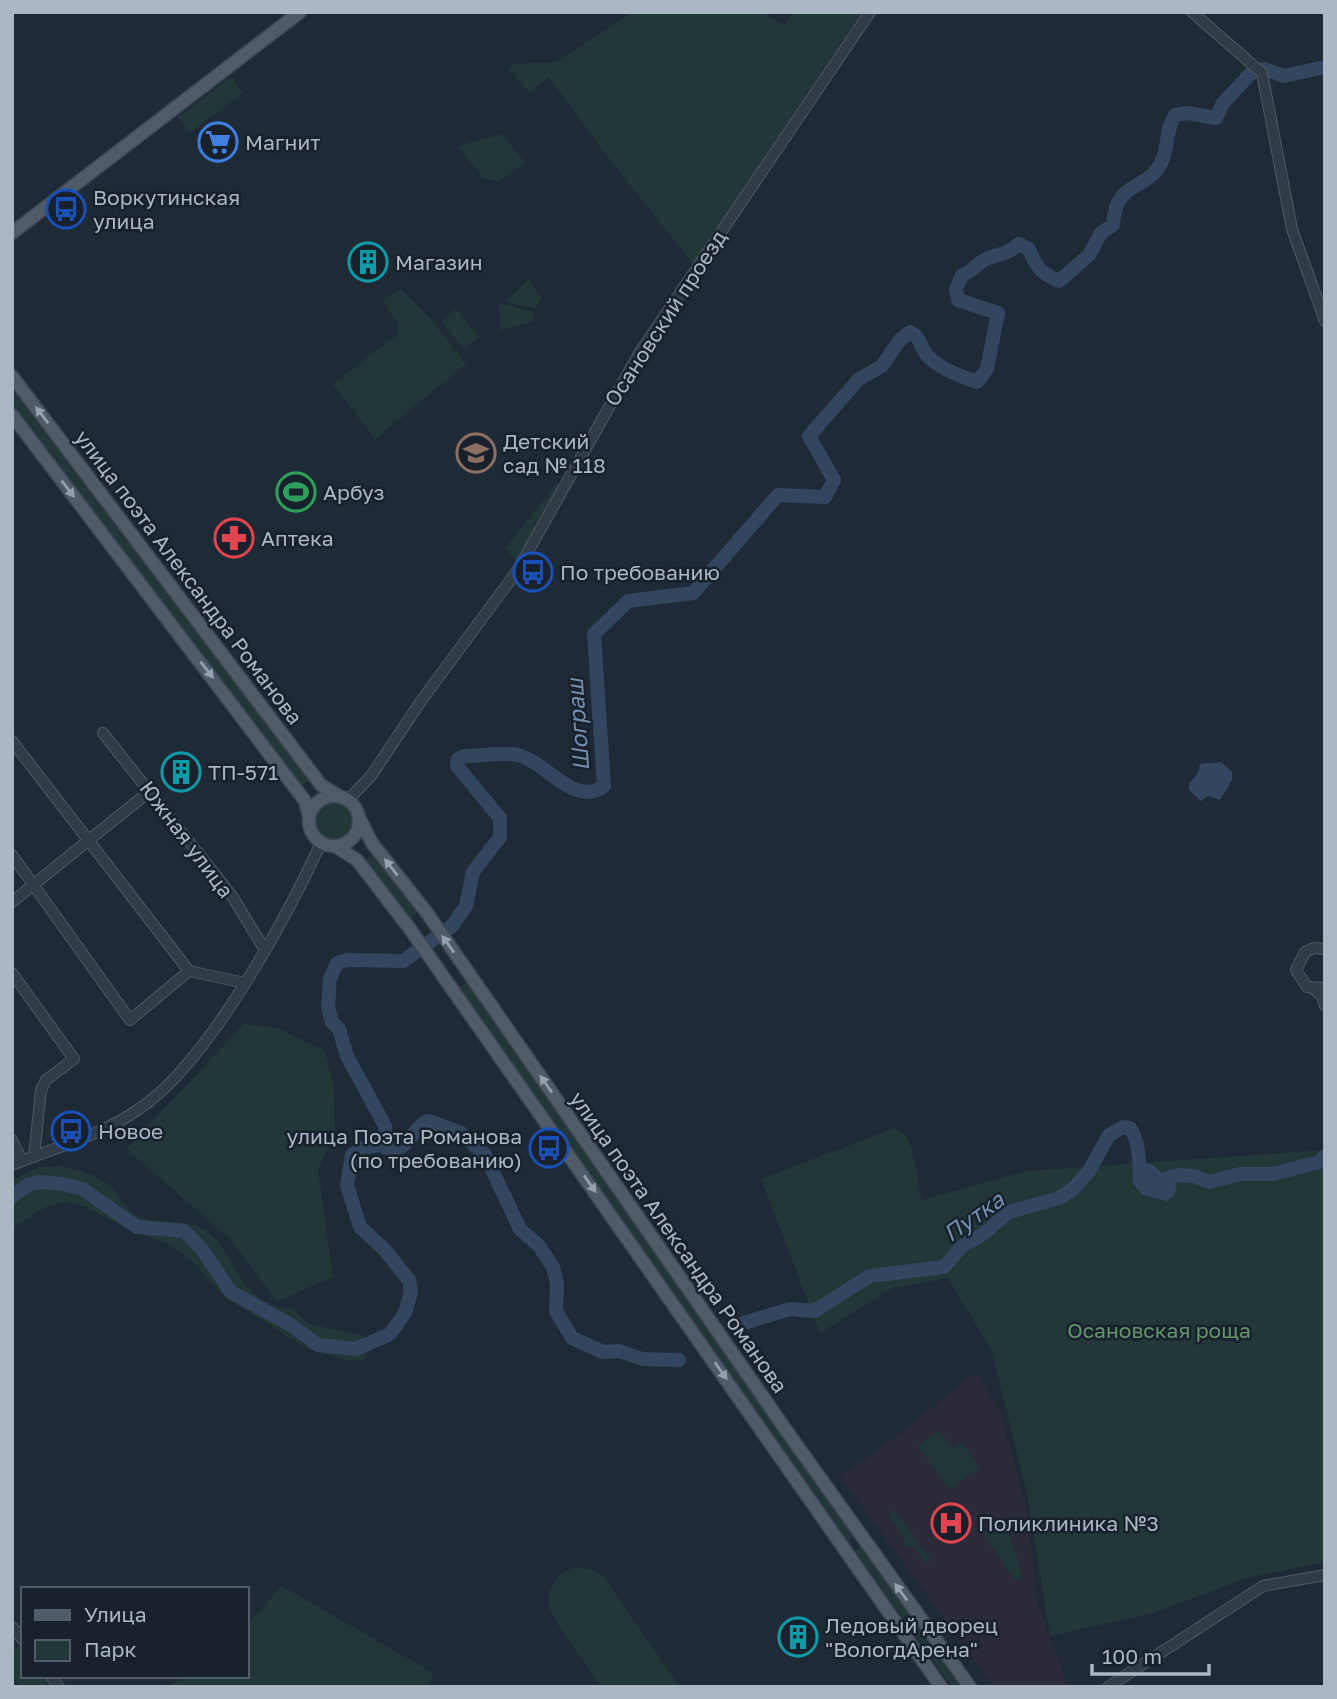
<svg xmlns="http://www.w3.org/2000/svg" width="1337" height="1699" viewBox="0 0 1337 1699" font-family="'Golos Text',sans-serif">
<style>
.medical{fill:#2b2a38}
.green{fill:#213738}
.water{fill:#32475f}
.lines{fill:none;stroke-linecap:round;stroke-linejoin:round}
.river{stroke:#32475f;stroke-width:14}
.minor-casing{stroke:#505a65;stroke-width:12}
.major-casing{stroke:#3c4551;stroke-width:15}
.minor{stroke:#323c47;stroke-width:10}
.major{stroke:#505b68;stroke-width:12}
.oneway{fill:#95a0ad}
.labels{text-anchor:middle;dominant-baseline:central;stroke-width:5;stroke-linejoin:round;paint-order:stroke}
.poi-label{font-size:21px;fill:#acb7c4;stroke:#18212c;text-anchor:start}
.street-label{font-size:21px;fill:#acb7c4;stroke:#18212c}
.park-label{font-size:21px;fill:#64956c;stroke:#18212c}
.water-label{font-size:23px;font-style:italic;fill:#748fae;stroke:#18212c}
</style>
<rect width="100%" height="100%" fill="#1f2a37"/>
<!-- medical -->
<polygon class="medical" points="976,1372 1001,1413 1028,1515 1037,1603 1069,1687 994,1687 840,1476 877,1451"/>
<!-- green -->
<g class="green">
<polygon points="633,12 762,12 784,25 794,12 862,12 693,264 603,151 549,77 530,93 508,69 514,64 556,62"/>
<polygon points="231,77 243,93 190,133 178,117"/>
<polygon points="502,134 525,163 498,182 483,178 458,146"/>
<polygon points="528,279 542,298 535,309 505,302"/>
<polygon points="401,288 434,323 466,364 375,439 333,384 397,335 399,324 382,302"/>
<polygon points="499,303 533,311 533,322 500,330"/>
<polygon points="456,309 479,337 464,349 441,321"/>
<polygon points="12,389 309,780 300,787 12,408"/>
<polygon points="557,483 561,488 517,562 505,548"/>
<circle cx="334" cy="821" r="18"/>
<polygon points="372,856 417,913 409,919 364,862"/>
<polygon points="466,982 856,1535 848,1541 458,988"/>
<polygon points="244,1024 278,1028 325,1051 334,1088 335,1134 318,1169 333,1277 277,1301 230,1239 126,1149"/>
<path d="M895,1128C915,1132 917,1182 922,1200L1027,1171L1325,1150V1562L1247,1578L1153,1613L1050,1636L1028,1498L992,1351L948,1278L893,1288L820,1333L761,1179Z"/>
<path d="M60,1166C75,1170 93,1173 106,1183C120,1193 127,1214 145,1219C165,1224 192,1219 208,1232C238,1256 237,1305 292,1308L309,1324L364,1336L368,1343L366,1356L363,1360L349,1361L308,1349L225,1297L192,1261L168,1243L136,1233L86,1207L66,1202L48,1206L12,1228V1180L40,1167Z"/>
<polygon points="939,1431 952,1448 961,1442 979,1467 949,1489 918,1446"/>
<polygon points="895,1510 931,1560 926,1563 915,1547 904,1547 905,1539 888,1515"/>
<polygon points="1005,1518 1022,1577 1016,1581 983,1534"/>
<polygon points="863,1545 963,1687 952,1687 855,1551"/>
<path d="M576,1567L595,1570L603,1576L680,1687H602C588,1666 559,1631 550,1609C543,1591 559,1571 576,1567Z"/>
<polygon points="282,1586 433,1673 429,1687 169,1687 183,1676 247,1676 247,1625"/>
<polygon points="19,1646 23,1651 23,1676 42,1676 51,1687 21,1687 12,1676 12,1652"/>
</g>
<!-- water -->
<g class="water">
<polygon points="1221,762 1232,772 1232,780 1220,800 1208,796 1201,801 1189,790 1189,784 1198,773 1200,764"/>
<polygon points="1145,1163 1153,1165 1177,1186 1174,1196 1167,1201 1143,1195 1132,1183 1138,1168"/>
</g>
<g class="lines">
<!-- river -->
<g class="river">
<path d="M379,1145C410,1160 408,1128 429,1121L461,1133L485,1155L520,1229L539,1246L553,1267L557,1283L556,1311L572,1338L603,1352L619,1351L642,1359L679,1360"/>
<path d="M12,1197L28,1185L39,1182L62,1184L83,1189L137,1227L184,1231L201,1248L231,1292L291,1325L318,1345L356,1349L390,1334L405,1313L411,1292L409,1280L384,1249L360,1227L347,1185L352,1155L362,1148L379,1145L385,1134V1126L347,1056L339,1029L332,1022L328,1007L330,979L337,963L347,960L403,961L452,926L466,906L473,872L500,837V818L457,766L458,759L464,756C480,756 502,752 518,755C547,762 574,808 604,786L594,634L628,601L693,593L778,495L825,497L834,480L809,436L859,379L882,366L899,341L910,332C921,337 919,345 926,354C937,368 961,376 977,382L987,369L998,313L958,300L956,289L962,275C973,272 977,263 986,259C999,254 1008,254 1019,244L1029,249C1035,266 1042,274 1059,281L1089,255L1101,233L1113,225C1116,178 1147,192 1161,163C1169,147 1165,131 1175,115L1187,113L1216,118L1223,103L1251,73L1265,69L1284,76L1325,67"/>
<path d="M744,1323L790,1309L814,1311L870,1276L944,1267L962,1246L983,1234L1009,1212L1059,1198L1073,1189L1089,1171L1109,1135L1123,1127L1130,1128C1140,1142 1139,1164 1140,1180L1147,1185L1178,1175L1194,1176L1209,1182L1240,1174H1273L1319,1162L1325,1156"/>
</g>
<!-- minor casing -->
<g class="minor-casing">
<g id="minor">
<polyline points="1192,12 1262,73 1292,229 1325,321"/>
<polyline points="103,733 232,896 265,950"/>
<polyline points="12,741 189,971"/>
<polyline points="348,800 371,776 421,701 517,571 640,352 870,12"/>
<polyline points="12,855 130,1020 189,971 245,983"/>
<polyline points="12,902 150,791"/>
<polyline points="1325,949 1314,948 1305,952 1296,970 1307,987 1325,988"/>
<polyline points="12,973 74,1059 46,1080 41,1090 34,1157"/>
<polyline points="1315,990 1322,996 1325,1006"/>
<polyline points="12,1140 22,1161"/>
<path d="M12,1165C54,1148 102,1135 139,1109C208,1063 286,919 321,843"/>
<polyline points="12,1627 23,1640"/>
<polyline points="51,1676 59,1687"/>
<polyline points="1108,1687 1263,1586 1325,1575"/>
</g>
</g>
<!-- major casing -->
<g class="major-casing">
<g id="major">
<polyline points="12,233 300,12"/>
<polyline points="12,376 321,785 339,796"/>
<polyline points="12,415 305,801 309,816"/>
<circle cx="334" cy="821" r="25"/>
<polyline points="360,819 372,843 427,913 793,1440 970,1687"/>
<polyline points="335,846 357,860 410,929 941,1687"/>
</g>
</g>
<!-- minor -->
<use href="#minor" class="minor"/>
<!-- major -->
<use href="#major" class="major"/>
</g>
<!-- one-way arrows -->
<defs><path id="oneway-solid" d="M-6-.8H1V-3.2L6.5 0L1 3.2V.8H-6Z" transform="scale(1.75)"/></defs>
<g class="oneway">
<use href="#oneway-solid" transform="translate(42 415) rotate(-127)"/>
<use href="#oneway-solid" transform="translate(68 489) rotate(53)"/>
<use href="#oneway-solid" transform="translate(207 670) rotate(52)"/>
<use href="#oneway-solid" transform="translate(391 867) rotate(-128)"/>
<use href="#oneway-solid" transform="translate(448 944) rotate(-125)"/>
<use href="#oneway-solid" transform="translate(546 1084) rotate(-125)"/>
<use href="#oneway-solid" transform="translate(590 1184) rotate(55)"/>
<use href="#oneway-solid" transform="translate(721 1371) rotate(55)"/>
<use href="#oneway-solid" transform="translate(901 1592) rotate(-126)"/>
</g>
<!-- icons -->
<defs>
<g id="supermarket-ring" transform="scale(2.0125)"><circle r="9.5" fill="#18212c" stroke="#3f7fe0" stroke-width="1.5"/><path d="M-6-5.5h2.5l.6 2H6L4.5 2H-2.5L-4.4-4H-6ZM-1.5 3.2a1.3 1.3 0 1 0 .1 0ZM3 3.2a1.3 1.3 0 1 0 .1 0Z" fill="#3f7fe0"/></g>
<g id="bus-ring" transform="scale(2.0125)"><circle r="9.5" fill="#18212c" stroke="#1a4fb4" stroke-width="1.5"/><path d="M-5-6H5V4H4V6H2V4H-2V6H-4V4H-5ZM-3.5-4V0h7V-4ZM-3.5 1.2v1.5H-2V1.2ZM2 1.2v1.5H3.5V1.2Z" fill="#1a4fb4"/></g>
<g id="building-ring" transform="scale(2.0125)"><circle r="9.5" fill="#18212c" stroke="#0f9aa8" stroke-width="1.5"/><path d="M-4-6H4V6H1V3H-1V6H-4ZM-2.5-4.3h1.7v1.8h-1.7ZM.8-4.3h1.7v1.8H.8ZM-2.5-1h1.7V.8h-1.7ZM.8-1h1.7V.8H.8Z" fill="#0f9aa8"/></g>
<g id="school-ring" transform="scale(2.0125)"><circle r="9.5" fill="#18212c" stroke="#8d6e63" stroke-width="1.5"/><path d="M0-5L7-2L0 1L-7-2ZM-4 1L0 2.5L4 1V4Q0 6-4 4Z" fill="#8d6e63"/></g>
<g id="stadium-ring" transform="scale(2.0125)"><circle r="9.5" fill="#18212c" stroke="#2e9e5b" stroke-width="1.5"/><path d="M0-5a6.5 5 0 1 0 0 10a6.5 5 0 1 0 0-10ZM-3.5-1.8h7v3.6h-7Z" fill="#2e9e5b"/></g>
<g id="pharmacy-ring" transform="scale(2.0125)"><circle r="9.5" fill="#18212c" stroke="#e0444e" stroke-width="1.5"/><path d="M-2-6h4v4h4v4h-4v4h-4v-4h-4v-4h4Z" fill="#e0444e"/></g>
<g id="hospital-ring" transform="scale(2.0125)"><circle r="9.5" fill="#18212c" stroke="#e0444e" stroke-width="1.5"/><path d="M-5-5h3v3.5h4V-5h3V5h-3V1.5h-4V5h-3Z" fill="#e0444e"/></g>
</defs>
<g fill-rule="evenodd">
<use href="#supermarket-ring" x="218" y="142"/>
<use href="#bus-ring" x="66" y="209"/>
<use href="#building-ring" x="368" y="262"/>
<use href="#school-ring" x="476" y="453"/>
<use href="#stadium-ring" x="296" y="492"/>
<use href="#pharmacy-ring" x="234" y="538"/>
<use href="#bus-ring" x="533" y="572"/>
<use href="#building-ring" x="181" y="772"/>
<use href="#bus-ring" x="71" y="1131"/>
<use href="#bus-ring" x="549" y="1148"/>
<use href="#hospital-ring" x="951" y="1523"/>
<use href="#building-ring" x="798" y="1637"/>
</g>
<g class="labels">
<!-- poi labels -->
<g class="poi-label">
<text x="245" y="142">Магнит</text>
<text x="93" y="197">Воркутинская<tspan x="93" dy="24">улица</tspan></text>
<text x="395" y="262">Магазин</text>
<text x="503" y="441">Детский<tspan x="503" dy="24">сад № 118</tspan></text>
<text x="323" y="492">Арбуз</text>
<text x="261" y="538">Аптека</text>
<text x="560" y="572">По требованию</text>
<text x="208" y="772">ТП-571</text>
<text x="98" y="1131">Новое</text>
<text x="522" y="1136" text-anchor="end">улица Поэта Романова<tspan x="522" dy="24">(по требованию)</tspan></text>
<text x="978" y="1523">Поликлиника №3</text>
<text x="825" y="1625">Ледовый дворец<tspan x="825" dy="24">"ВологдАрена"</tspan></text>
</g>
<!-- street labels -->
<g class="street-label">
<text transform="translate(665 318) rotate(-57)">Осановский проезд</text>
<text transform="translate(189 577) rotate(53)">улица поэта Александра Романова</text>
<text transform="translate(187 839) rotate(53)">Южная улица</text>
<text transform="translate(679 1242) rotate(55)">улица поэта Александра Романова</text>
</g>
<!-- park labels -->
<g class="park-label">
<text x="1159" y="1330">Осановская роща</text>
</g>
<!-- water labels -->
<g class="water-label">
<text transform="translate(577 725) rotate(-94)">Шограш</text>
<text transform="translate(973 1216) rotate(-35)">Путка</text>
</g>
</g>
<!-- border -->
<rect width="1337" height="1699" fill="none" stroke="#acb7c4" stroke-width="28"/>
<!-- legend -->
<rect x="21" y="1587" width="228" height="91" fill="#18212c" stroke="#535d69" stroke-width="2"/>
<rect x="35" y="1610" width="35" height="10" fill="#505b68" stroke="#535d69" stroke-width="2"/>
<text x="84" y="1622" font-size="21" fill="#acb7c4">Улица</text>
<rect x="35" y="1640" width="35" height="21" fill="#213738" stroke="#535d69" stroke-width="2"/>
<text x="84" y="1657" font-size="21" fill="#acb7c4">Парк</text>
<!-- scale -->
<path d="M1092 1664v10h117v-10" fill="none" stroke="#acb7c4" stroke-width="3.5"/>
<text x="1102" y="1664" font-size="21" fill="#acb7c4" stroke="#18212c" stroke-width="5" paint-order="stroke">100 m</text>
</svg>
